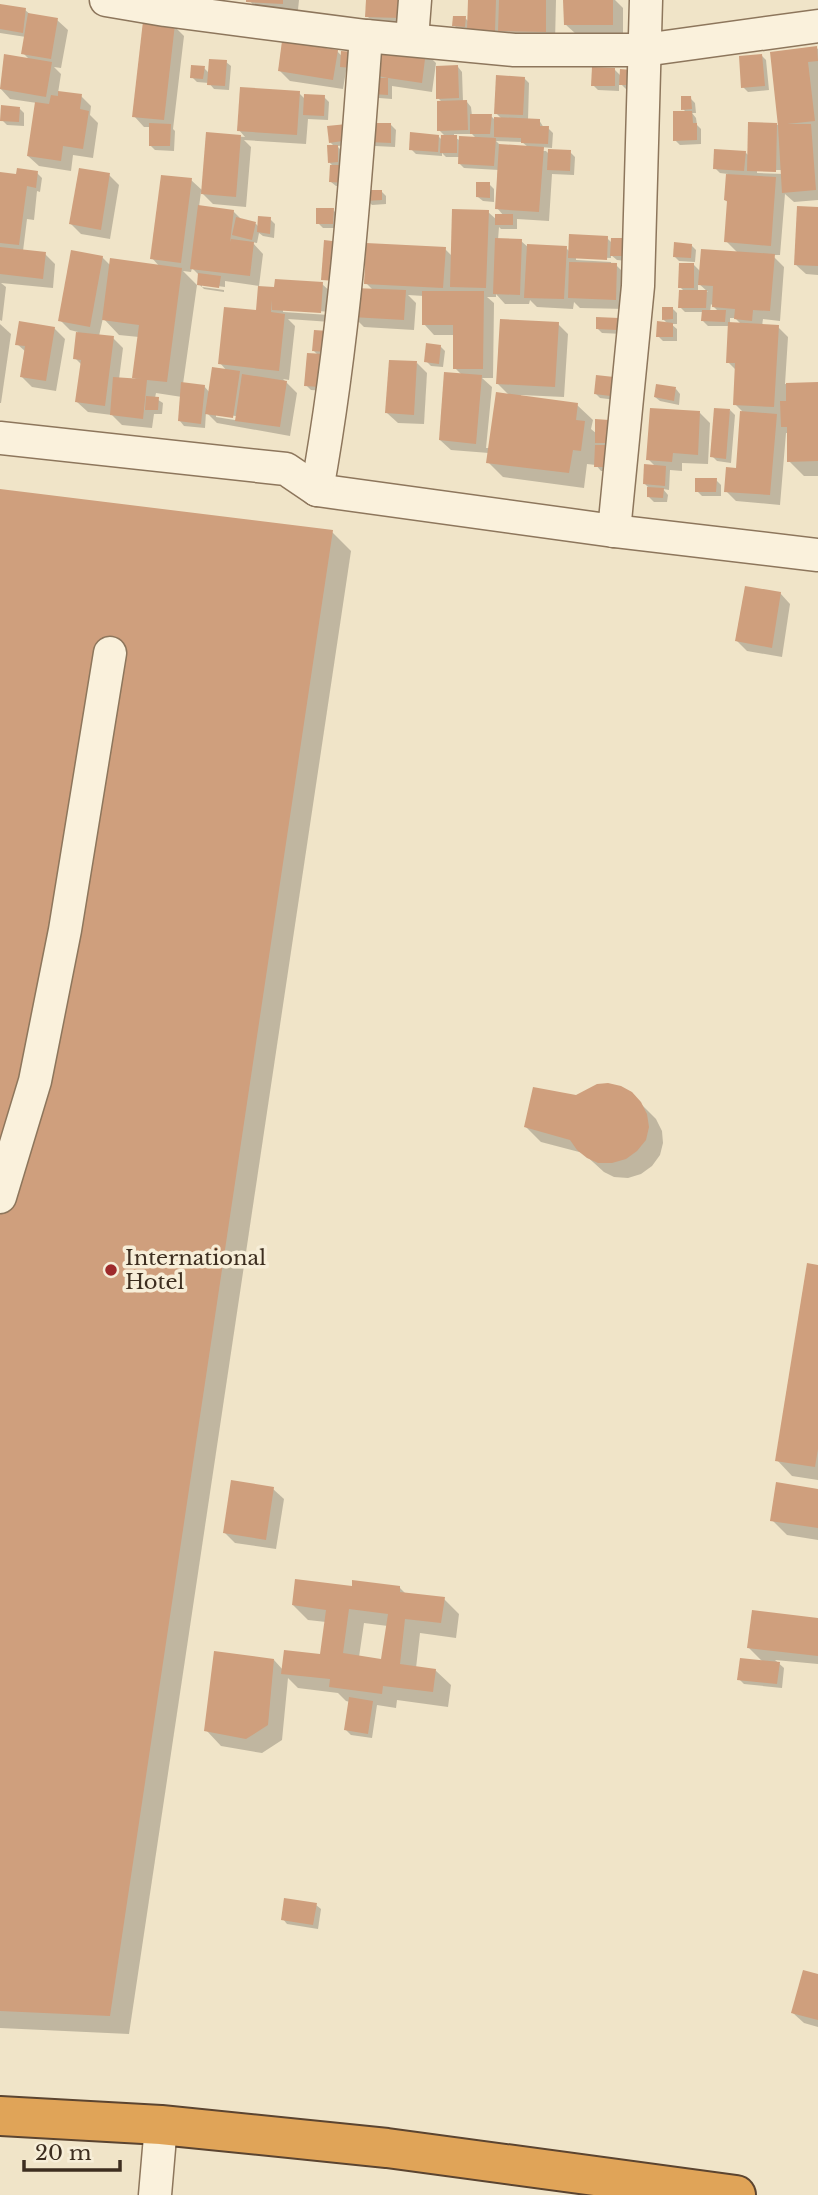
<svg xmlns="http://www.w3.org/2000/svg" width="818" height="2195" viewBox="0 0 818 2195" font-family="'Libre Baskerville',serif">
<style>
.shadow{fill:#0003;fill-rule:evenodd}
.building{fill:#cf9f7d;fill-rule:evenodd}
.lines{fill:none;stroke-linecap:round;stroke-linejoin:round}
.street-casing{stroke:#8d765c;stroke-width:35}
.highway-casing{stroke:#5b4430;stroke-width:42}
.street{stroke:#faf1dc;stroke-width:32}
.highway{stroke:#e0a458;stroke-width:38}
.poi-dot{fill:#9e2a2b;stroke:#f7eed8;stroke-width:2.5}
.labels{text-anchor:middle;dominant-baseline:central;stroke-width:7;stroke-linejoin:round;paint-order:stroke}
.poi-label{font-size:21px;fill:#3d2e20;stroke:#f7eed8;text-anchor:start}
</style>
<rect width="100%" height="100%" fill="#f0e4c8"/>
<!-- shadow -->
<g class="shadow">
<polygon points="249,0 299,0 297,19 264,17"/>
<polygon points="367,0 412,0 411,28 377,26 367,16"/>
<polygon points="470,0 556,0 555,42 459,30 454,25 465,18 469,22"/>
<polygon points="565,0 615,0 623,8 623,34 576,34 565,24"/>
<polygon points="0,6 25,10 31,15 57,20 68,30 61,68 54,67 61,74 58,93 81,96 91,106 90,115 98,123 93,158 73,155 71,171 39,166 28,156 37,103 10,99 0,88 30,60 23,53 26,37 0,33"/>
<polygon points="174,26 184,36 173,129 175,131 174,151 155,150 150,145 151,127 144,127 134,116"/>
<path d="M816,48L818,49V200L794,202L785,194L780,255H772L784,267L780,321L763,319L762,326L778,327L788,337L785,384H818V476H804L789,461V433H786L780,505L736,501L726,491L738,470L742,411L735,404L737,371L728,362L730,326H708L703,321V312H685L680,307L685,292L680,287L694,265L701,272L738,253L726,241L729,203L725,200L728,174L720,173L715,168L745,152L749,156L750,124L780,125L772,53ZM757,170H784V174L757,173ZM698,283L708,292H698ZM711,304L719,312H710ZM730,318H735L742,325L730,324Z"/>
<polygon points="337,51 357,72 346,71 343,89 290,81 280,71"/>
<polygon points="425,52 436,63 432,92 392,86 392,99 379,98 374,93 375,75"/>
<polygon points="762,56 766,60 769,90 748,92 743,87"/>
<polygon points="226,62 231,66 229,90 214,89 209,83 197,82 192,77 204,68 210,74"/>
<path d="M458,67L462,72L463,102H467L471,107L472,116H491L496,121L502,119L496,113L524,78L529,83L528,120H539L544,128H548L553,133L552,148L541,147V151H546L550,155L570,152L575,157L574,175L552,174L549,221L517,219V229H501L499,227L498,240L521,241L529,248H566L570,252L607,238L613,244L623,240L627,261L617,260L611,255V258L576,257V260L611,262V265H616L626,275V309L580,308L574,302L573,309L537,307L530,300L529,304H505L496,294V297H487L494,303L493,378H482L492,387L486,448H489L510,396L498,384L558,324L568,334L564,397L521,395V397L577,405L593,420L591,429L597,434L609,422L611,471H601L596,465L587,464L584,488L503,477L488,462L489,453L451,450L440,440L462,375L455,368V335H434L424,324V296L408,295L416,303L414,330L364,327L354,317L374,291L366,283L445,249L453,257L488,212L497,220L504,216L497,208L499,170L464,168L459,163L460,157H446L442,153V156L416,154L411,149L438,136L442,140L446,137L439,130L443,103L438,98ZM454,134H472L477,139L461,141L454,137ZM496,141L522,142L528,147L500,145Z"/>
<polygon points="615,70 621,76 636,89 626,89 619,82 619,91 598,90 593,85"/>
<path d="M299,93L306,100L324,97L329,102L328,120L308,119L306,144L244,140L251,147L246,207L213,204L201,192L199,207L233,211L242,220L256,224L259,227L270,219L275,224L274,238L263,236L259,233L257,243L252,242L263,254L259,286L225,281V287L202,284V287L199,284L200,276L192,268L191,272L183,271L197,285L183,384L204,386L210,393L227,371L220,363L258,312L273,289L322,284L333,294L331,322L288,319L295,326L289,380L283,379L297,393L290,436L217,423L206,412L205,428L184,426L180,421L182,397L156,393L155,398L163,403L162,414H154L152,428L122,425L112,415L88,412L77,402L82,365L75,358L78,332L70,330L60,320L102,257L111,266L160,267L152,258L191,180L203,191L207,134L245,137L239,130ZM283,308L330,312L329,315L283,312ZM103,318L119,335L139,337L134,377L138,381L119,379L123,348L113,338L99,336ZM216,413L242,417L241,421L216,417Z"/>
<polygon points="690,98 695,103 696,113 692,113 696,118 697,125 701,129 701,144 680,145 675,140 687,113 683,109"/>
<polygon points="20,109 24,113 24,126 7,125 2,120"/>
<polygon points="391,125 396,130 395,147 375,146 370,141"/>
<polygon points="329,127 353,145 337,146 342,151 353,187 336,186 331,182 334,167 329,162 335,147 330,142"/>
<polygon points="0,173 21,176 37,173 42,178 40,192 37,191 34,220 27,219 23,251 45,254 55,264 53,288 1,283 6,287 2,321 0,320"/>
<polygon points="109,175 119,185 110,239 81,234 71,224"/>
<polygon points="489,184 494,189 494,202 483,201 478,197"/>
<polygon points="381,191 386,196 386,204 372,205 367,200"/>
<polygon points="818,209 818,275 806,274 795,264"/>
<polygon points="333,210 338,215 338,228 323,228 318,223"/>
<polygon points="691,245 696,250 695,262 679,261 674,256"/>
<polygon points="202,287 224,290 224,292 204,289"/>
<polygon points="672,308 677,313 677,324 671,324 677,329 677,341 663,341 658,336 668,324 663,319"/>
<polygon points="618,319 623,324 623,334 602,333 597,328"/>
<polygon points="0,324 11,334 1,403 0,403"/>
<polygon points="54,328 65,339 56,391 32,387 22,377 26,352 17,344"/>
<polygon points="316,332 331,356 326,391 311,390 306,385 319,356 314,351"/>
<polygon points="440,346 445,351 443,367 431,366 426,361"/>
<polygon points="417,363 427,373 424,424 398,423 387,413"/>
<polygon points="613,379 616,400 600,398 595,393"/>
<polygon points="676,389 680,394 679,405 660,401 655,397"/>
<polygon points="730,410 735,415 731,463 717,461 712,456"/>
<polygon points="700,413 710,423 708,464 682,463 682,471 670,470 669,490 663,489 668,495 667,502 654,502 649,497 649,488 645,484 656,467 648,459"/>
<polygon points="716,480 721,485 721,496 702,496 697,491"/>
<polygon points="0,491 332,532 351,551 129,2034 0,2028"/>
<polygon points="780,593 790,604 782,657 747,651 737,641"/>
<polygon points="631,1094 656,1119 662,1131 663,1143 660,1155 652,1166 641,1174 628,1178 614,1177 604,1172 583,1153 541,1142 526,1127 576,1096"/>
<polygon points="818,1266 818,1480 792,1476 777,1460"/>
<polygon points="273,1489 284,1499 276,1549 235,1543 225,1533"/>
<polygon points="818,1490 818,1540 787,1535 772,1520"/>
<path d="M353,1588H400L406,1594L444,1599L459,1614L456,1638L420,1633L416,1668L435,1670L451,1685L448,1707L397,1700L396,1708L377,1705L372,1738L351,1735L346,1730L350,1702L346,1701L338,1693L298,1688L288,1678L282,1740L262,1753L221,1746L206,1730L274,1660L283,1670L321,1656L326,1622L308,1620L293,1605ZM364,1623L388,1626L383,1661L359,1657Z"/>
<polygon points="818,1620 818,1664 775,1660 784,1668 782,1688 744,1684 739,1679 763,1662 749,1648"/>
<polygon points="316,1905 321,1909 318,1929 287,1924 283,1919"/>
<polygon points="818,1976 818,2027 804,2023 793,2013"/>
</g>
<!-- building -->
<g class="building">
<polygon points="246,0 283,0 283,4 246,2"/>
<polygon points="366,0 402,0 401,18 365,17"/>
<polygon points="468,0 496,0 495,31 467,30"/>
<polygon points="499,0 546,0 546,32 498,31"/>
<polygon points="563,0 613,0 613,25 564,25"/>
<polygon points="0,4 26,8 23,33 0,29"/>
<polygon points="28,13 58,18 51,59 21,54"/>
<polygon points="453,16 466,16 465,27 452,26"/>
<polygon points="143,21 175,24 164,120 132,117"/>
<polygon points="282,41 338,50 333,80 278,71"/>
<polygon points="378,43 426,51 422,83 388,78 388,95 372,94 373,78 388,78 373,75"/>
<polygon points="817,46 818,61 808,62 815,121 787,124 811,124 816,190 782,193 778,126 770,52"/>
<polygon points="341,51 354,52 353,68 340,67"/>
<polygon points="4,54 52,62 46,97 0,89"/>
<polygon points="762,54 765,86 741,88 739,56"/>
<polygon points="209,59 227,60 225,86 207,85"/>
<polygon points="191,65 205,66 203,79 190,78"/>
<polygon points="458,65 459,98 436,99 436,66"/>
<polygon points="592,67 615,68 615,86 591,86"/>
<polygon points="620,69 632,70 632,85 619,85"/>
<polygon points="496,75 525,77 523,115 494,114"/>
<polygon points="240,87 300,91 297,135 237,131"/>
<polygon points="58,91 82,94 80,109 89,111 83,149 63,146 61,161 27,156 35,102 49,104 51,95 58,96"/>
<polygon points="304,94 325,95 324,116 303,115"/>
<polygon points="681,96 691,96 692,109 681,110"/>
<polygon points="467,100 468,130 437,131 437,101"/>
<polygon points="1,105 20,107 19,122 0,121"/>
<polygon points="673,111 692,111 693,123 697,123 697,140 673,141"/>
<polygon points="470,114 492,114 490,134 470,134"/>
<polygon points="494,117 540,119 540,126 549,126 548,144 521,143 521,138 494,137"/>
<polygon points="748,122 777,123 776,172 747,171"/>
<polygon points="149,123 171,124 170,146 149,146"/>
<polygon points="368,123 391,123 391,143 368,142"/>
<polygon points="347,124 349,140 329,143 327,126"/>
<polygon points="206,132 241,135 236,197 201,194"/>
<polygon points="410,132 439,135 438,152 409,150"/>
<polygon points="441,135 457,135 457,153 440,153"/>
<polygon points="459,136 496,138 494,166 458,164"/>
<polygon points="499,144 544,147 539,212 495,209"/>
<polygon points="327,145 338,145 338,162 328,163"/>
<polygon points="548,149 571,150 570,171 547,170"/>
<polygon points="714,149 746,151 744,171 713,169"/>
<polygon points="330,165 349,165 349,183 329,182"/>
<polygon points="17,168 38,171 36,188 27,186 19,245 0,243 0,172 16,174"/>
<polygon points="79,168 110,173 101,230 69,224"/>
<polygon points="726,174 776,177 771,246 724,242 727,201 724,200"/>
<polygon points="161,175 192,178 181,263 150,259"/>
<polygon points="476,182 490,182 490,198 476,197"/>
<polygon points="365,190 382,190 382,200 365,201"/>
<polygon points="198,205 234,210 230,242 231,239 254,242 250,276 190,269"/>
<polygon points="797,206 818,207 818,266 794,265"/>
<polygon points="316,208 334,208 333,224 316,224"/>
<polygon points="452,209 489,210 486,288 450,287"/>
<rect x="495" y="214" width="18" height="11"/>
<polygon points="258,216 271,217 270,234 257,232"/>
<polygon points="236,217 256,222 252,240 232,235"/>
<polygon points="569,234 608,236 607,260 568,258"/>
<polygon points="495,238 522,239 520,295 493,294"/>
<polygon points="611,238 624,238 623,256 610,256"/>
<polygon points="324,240 340,242 337,281 321,280"/>
<polygon points="674,242 692,244 691,258 673,257"/>
<polygon points="366,243 446,247 443,288 364,284"/>
<polygon points="527,244 567,246 564,299 524,298"/>
<polygon points="0,247 46,252 43,279 0,274"/>
<polygon points="701,249 775,254 770,311 753,310 752,321 734,319 735,309 712,307 713,286 698,285"/>
<polygon points="71,250 103,256 90,327 58,321"/>
<polygon points="110,258 182,268 167,382 147,380 143,419 110,415 113,377 142,379 132,378 139,325 102,320"/>
<polygon points="569,262 617,263 616,300 568,298"/>
<polygon points="679,263 694,263 694,288 678,288"/>
<polygon points="198,273 221,276 219,288 197,285"/>
<polygon points="275,279 323,282 321,313 272,310 272,300 271,312 285,314 279,371 218,364 224,307 256,310 258,286 274,287"/>
<polygon points="354,288 406,290 404,320 352,317"/>
<polygon points="679,290 707,290 706,308 678,308"/>
<polygon points="422,291 484,291 483,369 453,369 453,325 422,325"/>
<polygon points="662,307 673,307 673,319 662,320"/>
<polygon points="702,310 726,310 725,322 701,321"/>
<polygon points="596,317 619,318 618,330 596,329"/>
<polygon points="500,319 559,322 555,387 496,384"/>
<polygon points="19,321 55,327 46,381 20,377 25,346 15,345"/>
<polygon points="657,321 673,323 673,337 656,337"/>
<polygon points="728,322 779,325 774,407 733,405 735,363 726,363"/>
<polygon points="314,330 328,331 327,352 312,351"/>
<polygon points="76,332 114,336 105,406 75,402 81,360 73,359"/>
<polygon points="426,343 441,345 439,364 424,362"/>
<polygon points="307,353 324,354 321,387 304,386"/>
<polygon points="389,360 417,361 414,415 385,413"/>
<polygon points="212,367 240,371 233,418 205,414"/>
<polygon points="444,372 482,375 476,444 439,440"/>
<polygon points="242,374 287,381 280,427 235,421"/>
<polygon points="596,375 614,377 611,396 594,394"/>
<polygon points="181,382 205,385 201,424 178,421"/>
<polygon points="818,382 818,461 787,462 787,427 781,427 780,401 786,401 786,383"/>
<polygon points="656,384 676,387 674,401 654,397"/>
<polygon points="496,392 578,403 576,420 585,421 581,451 573,450 569,473 486,463"/>
<polygon points="146,396 159,397 158,410 145,410"/>
<polygon points="650,408 700,411 698,455 673,453 672,462 646,460"/>
<polygon points="714,408 730,409 726,459 710,457"/>
<polygon points="740,411 777,414 770,495 724,492 726,467 736,468"/>
<polygon points="595,419 609,420 608,443 595,443"/>
<polygon points="595,445 607,445 607,467 594,467"/>
<polygon points="644,464 666,466 665,486 643,484"/>
<polygon points="695,478 717,478 716,492 695,492"/>
<polygon points="647,487 664,488 663,498 647,497"/>
<polygon points="0,489 333,530 110,2016 0,2011"/>
<polygon points="745,586 781,592 772,648 735,641"/>
<polygon points="608,1083 621,1086 632,1092 641,1102 647,1114 649,1127 646,1140 637,1151 626,1159 612,1163 598,1163 587,1158 577,1150 570,1140 524,1127 533,1087 576,1095 597,1084"/>
<polygon points="807,1263 818,1265 818,1449 815,1467 775,1461"/>
<polygon points="231,1480 274,1487 266,1540 223,1533"/>
<polygon points="776,1482 818,1489 818,1528 770,1521"/>
<path d="M295,1579L352,1586V1580L400,1586V1592L445,1597L441,1623L405,1619L400,1664L436,1669L433,1692L383,1686L382,1694L329,1687L330,1679L281,1674L284,1650L320,1654L326,1610L292,1605ZM349,1609L388,1614L381,1659L343,1653Z"/>
<polygon points="752,1610 818,1618 818,1656 747,1648"/>
<polygon points="214,1651 274,1659 268,1725 246,1739 204,1731"/>
<polygon points="740,1658 780,1662 777,1684 737,1680"/>
<polygon points="349,1697 373,1701 368,1734 344,1730"/>
<polygon points="284,1898 317,1903 313,1925 281,1920"/>
<polygon points="803,1970 818,1974 818,2020 791,2013"/>
</g>
<g class="lines">
<!-- street casing -->
<g class="street-casing">
<g id="street">
<polyline points="106,0 165,10 366,36 514,50 644,50 818,26"/>
<polyline points="412,39 415,0"/>
<polyline points="0,438 286,469 317,490 614,531 818,555"/>
<path d="M317,490C344,341 355,188 366,36"/>
<polyline points="614,531 638,286 646,0"/>
<polyline points="0,1197 35,1081 65,930 110,653"/>
<polyline points="155,2195 161,2125"/>
</g>
</g>
<!-- highway casing -->
<g class="highway-casing">
<polyline id="highway" points="0,2116 161,2125 387,2148 736,2195"/>
</g>
<!-- street -->
<use href="#street" class="street"/>
<!-- highway -->
<use href="#highway" class="highway"/>
</g>
<!-- markers -->
<circle class="poi-dot" cx="111" cy="1270" r="7"/>
<g class="labels">
<!-- poi labels -->
<g class="poi-label">
<text x="125" y="1258">International<tspan x="125" dy="24">Hotel</tspan></text>
</g>
</g>
<!-- scale -->
<path d="M24 2160v10h96v-10" fill="none" stroke="#3d2e20" stroke-width="3.5"/>
<text x="35" y="2160" font-size="21" fill="#3d2e20" stroke="#f7eed8" stroke-width="5" paint-order="stroke">20 m</text>
</svg>
